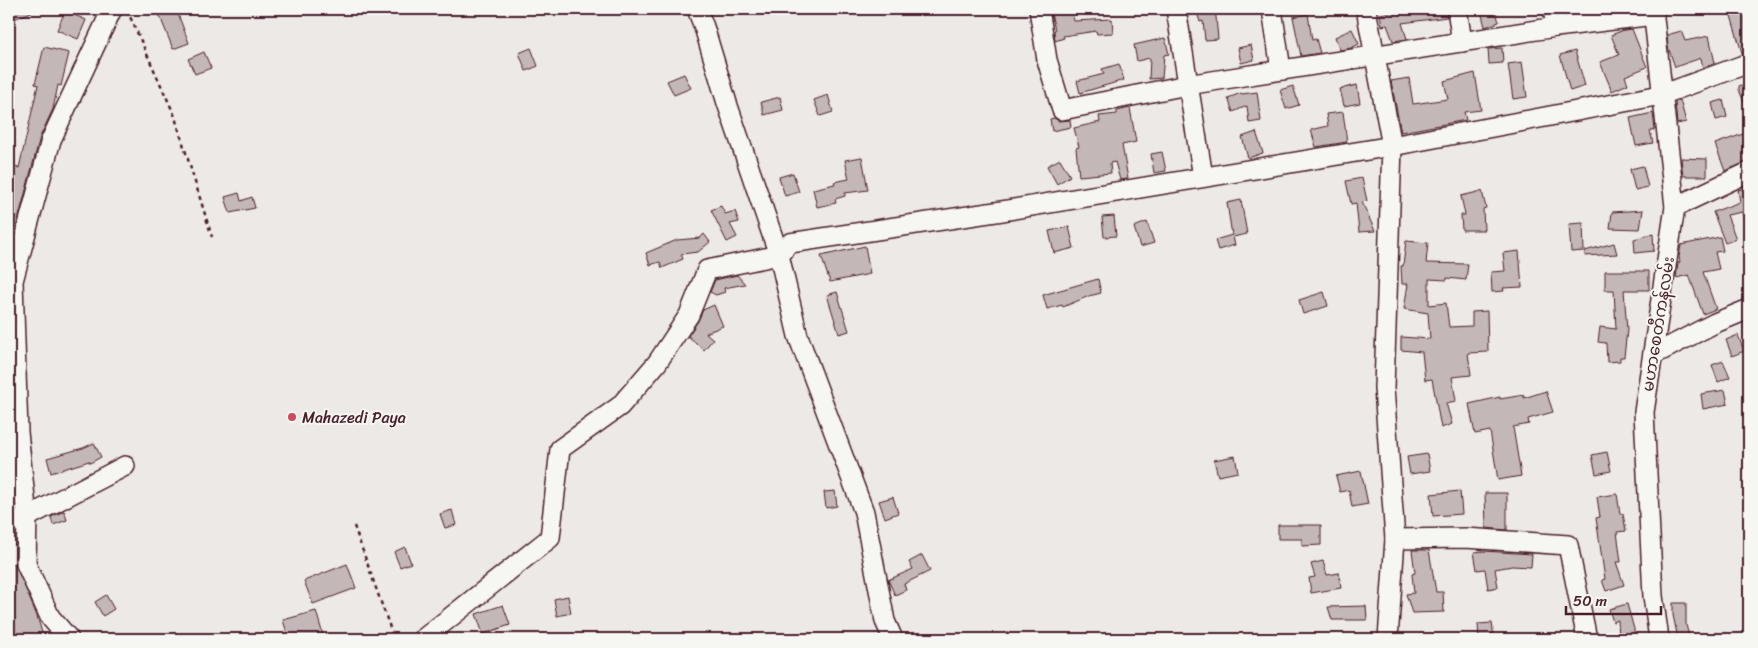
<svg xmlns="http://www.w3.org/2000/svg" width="1758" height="648" viewBox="0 0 1758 648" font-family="Sriracha,'Noto Sans Myanmar',sans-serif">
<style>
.building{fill:#c4b7b7;stroke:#4a1f2b}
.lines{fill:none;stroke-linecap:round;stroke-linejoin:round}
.minor-casing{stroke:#4a1f2b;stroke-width:22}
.path{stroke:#4a1f2b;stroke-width:2.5;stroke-dasharray:4 4;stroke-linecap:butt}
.minor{stroke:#f6f6f2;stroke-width:19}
.poi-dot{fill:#d1495b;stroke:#f6f6f2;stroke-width:2}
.labels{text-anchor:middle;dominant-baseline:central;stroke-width:4;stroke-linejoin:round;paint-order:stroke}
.street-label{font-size:16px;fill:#4a1f2b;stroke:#f6f6f2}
.poi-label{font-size:16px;fill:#4a1f2b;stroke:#f6f6f2;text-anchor:start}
</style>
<rect width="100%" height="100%" fill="#ece9e6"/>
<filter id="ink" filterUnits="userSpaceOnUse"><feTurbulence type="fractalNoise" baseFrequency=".02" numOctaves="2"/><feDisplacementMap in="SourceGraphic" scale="10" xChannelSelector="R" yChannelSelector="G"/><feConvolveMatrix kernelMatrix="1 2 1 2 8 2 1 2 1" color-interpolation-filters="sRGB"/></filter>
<g filter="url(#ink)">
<!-- building -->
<g class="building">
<polygon points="9,9 39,9 9,21"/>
<polygon points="157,9 176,9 189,43 173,49"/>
<polygon points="1050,9 1071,9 1074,21 1112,19 1113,33 1097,34 1096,31 1063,36 1064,38 1055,41 1054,31 1055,30"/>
<polygon points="1196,9 1214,9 1216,17 1218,39 1205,40 1203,21 1200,22"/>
<polygon points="1411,9 1446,9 1447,17 1402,23 1407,39 1393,41 1387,25 1382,26 1380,14"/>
<polygon points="1488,9 1495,9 1499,22 1485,27 1481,11"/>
<polygon points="1729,9 1747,9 1749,17 1749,52 1742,53"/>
<polygon points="65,11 86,20 78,39 57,30"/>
<polygon points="1308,14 1312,40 1316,39 1320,53 1301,56 1293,17"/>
<polygon points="1352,29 1359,44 1351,48 1340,50 1335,37"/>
<polygon points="1632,29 1647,67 1625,76 1628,84 1612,91 1600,62 1619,55 1611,35 1624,30"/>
<polygon points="1681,31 1685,41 1709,36 1715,63 1703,68 1701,58 1675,67 1668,47 1667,35"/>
<polygon points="1165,38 1169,54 1164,55 1162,78 1149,79 1150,58 1137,61 1134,45"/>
<polygon points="1251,45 1254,60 1241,63 1238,48"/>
<polygon points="44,47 69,53 61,86 58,85 53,109 40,137 9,254 9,181 12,166 19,168 38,85 35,84"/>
<polygon points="531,48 538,66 526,71 519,53"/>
<polygon points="1502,48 1503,63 1489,64 1488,49"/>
<polygon points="1575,51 1585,86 1570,91 1560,55"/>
<polygon points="204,52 211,68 195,74 188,59"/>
<polygon points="1522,62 1527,97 1513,99 1508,64"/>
<polygon points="1119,64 1124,80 1080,93 1077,81 1104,74 1102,69"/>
<polygon points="1475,73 1481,110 1464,112 1466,120 1401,132 1391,81 1409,78 1413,104 1448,99 1444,81"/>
<polygon points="684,74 691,88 674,95 667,81"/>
<polygon points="1749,82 1749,114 1739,90 1739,86"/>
<polygon points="1357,85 1360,103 1344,106 1340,89"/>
<polygon points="1293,86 1299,105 1286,109 1280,90"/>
<polygon points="1257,92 1261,121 1249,123 1247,106 1233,112 1228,98 1241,93 1242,94"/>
<polygon points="828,95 833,112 820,116 814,100"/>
<polygon points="780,97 783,110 764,115 761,102"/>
<polygon points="1680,100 1686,122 1677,124 1675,102"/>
<polygon points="1723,100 1727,117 1716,120 1712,103"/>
<polygon points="1130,108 1136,142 1122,145 1128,179 1120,180 1115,162 1110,163 1111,173 1079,176 1076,148 1079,147 1074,128 1100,122 1099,116 1117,114 1117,111"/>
<polygon points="1343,112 1347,142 1316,147 1311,130 1328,126 1326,114"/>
<polygon points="1653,113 1655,130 1650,131 1653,143 1636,146 1630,118"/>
<polygon points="1054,118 1059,121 1070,120 1071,127 1052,131 1050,119"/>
<polygon points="1256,132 1263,153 1248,158 1242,137"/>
<polygon points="1746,133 1749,141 1749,161 1725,171 1715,144"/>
<polygon points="1162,152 1166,171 1154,173 1151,154"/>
<polygon points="862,157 868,190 845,193 845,196 835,199 836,203 817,207 813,189 835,184 834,182 849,179 845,160"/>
<polygon points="1681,158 1707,159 1707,176 1683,176"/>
<polygon points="1060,159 1070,176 1057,184 1047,166"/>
<polygon points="1643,166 1648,187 1635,190 1630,169"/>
<polygon points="793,173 799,192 785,196 779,177"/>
<polygon points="1362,178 1367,201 1362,202 1375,231 1359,232 1356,203 1351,204 1346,181"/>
<polygon points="1749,187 1749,221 1744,221 1742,212 1727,215 1736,239 1725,243 1713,212 1740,202 1738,190"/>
<polygon points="1482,191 1486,208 1483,209 1484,230 1462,230 1461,215 1465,215 1461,196"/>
<polygon points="239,193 241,201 252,197 255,208 230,213 225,197"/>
<polygon points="1241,200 1247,234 1233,237 1235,245 1218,250 1215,240 1232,235 1227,203"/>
<polygon points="721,206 725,214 735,211 739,222 730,224 737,237 727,242 711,210"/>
<polygon points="1643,210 1640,229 1610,228 1612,212"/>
<polygon points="1114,216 1116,236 1104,237 1102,217"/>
<polygon points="1147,222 1154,243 1140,247 1134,227"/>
<polygon points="1583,223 1584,251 1571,252 1569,224"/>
<polygon points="1069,227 1074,248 1054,253 1049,231"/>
<polygon points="704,234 710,242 698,252 681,254 683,259 662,268 660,262 650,265 646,253 677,240 700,238"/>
<polygon points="1653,234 1654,251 1635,253 1634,239"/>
<polygon points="1720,237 1723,251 1715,252 1719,269 1703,272 1716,309 1703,314 1689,275 1676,278 1678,263 1680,262 1679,257 1681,245"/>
<polygon points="1406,241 1428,243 1426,263 1468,264 1466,280 1447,278 1447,280 1429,279 1429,305 1446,303 1449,327 1472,326 1472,312 1487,311 1488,352 1468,353 1471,375 1452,377 1456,401 1446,403 1452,424 1441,428 1432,379 1425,380 1422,352 1401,350 1401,337 1430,339 1428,313 1404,309 1408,284 1402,284 1401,266 1403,266"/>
<polygon points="1614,243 1617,254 1585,256 1585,251"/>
<polygon points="865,246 870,274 830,282 821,256"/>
<polygon points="1519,251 1522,287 1503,288 1504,291 1492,292 1491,272 1505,271 1503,253"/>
<polygon points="1605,271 1649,271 1649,290 1624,290 1627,330 1624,357 1620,357 1620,361 1607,362 1606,343 1598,342 1600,327 1616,329 1614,290 1605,290"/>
<polygon points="737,275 745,284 724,288 725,292 716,295 710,292 715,280"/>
<polygon points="1098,279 1101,293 1089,296 1063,307 1062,305 1047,309 1043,295"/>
<polygon points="837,292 849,331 839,334 827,295"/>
<polygon points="1324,292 1328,306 1303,314 1299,300"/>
<polygon points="714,305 723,326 706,333 713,339 704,350 688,336 698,321 703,310"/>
<polygon points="1738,335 1744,351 1732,356 1726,340"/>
<polygon points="1723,361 1730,377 1718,382 1712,365"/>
<polygon points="1725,390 1728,404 1703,409 1701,394"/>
<polygon points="1546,391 1553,412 1528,419 1529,424 1513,427 1521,476 1498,480 1490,431 1475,434 1469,404 1500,397 1500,399 1524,395 1524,398"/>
<polygon points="94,443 101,457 90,463 89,461 51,473 47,458 83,448"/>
<polygon points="1607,452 1611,471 1596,474 1592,455"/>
<polygon points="1427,454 1430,471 1410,474 1407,457"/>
<polygon points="1235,456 1238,472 1218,476 1214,460"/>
<polygon points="1361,471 1368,504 1352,507 1349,490 1340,492 1336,476"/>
<polygon points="835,491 837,506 826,508 824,492"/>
<polygon points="1460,491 1462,514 1433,516 1431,494"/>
<polygon points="1485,493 1507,493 1507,530 1486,528"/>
<polygon points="1617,494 1620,514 1623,514 1626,531 1617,532 1621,562 1616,562 1624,585 1606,591 1602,580 1605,579 1596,518 1600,517 1597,497"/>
<polygon points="893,497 898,513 885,518 879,501"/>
<polygon points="452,510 456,525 445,528 440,514"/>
<polygon points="64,511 67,520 53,525 51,517"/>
<polygon points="1278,525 1321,525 1321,545 1302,546 1302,539 1278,539"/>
<polygon points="405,547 411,563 400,567 394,552"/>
<polygon points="1412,550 1429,550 1436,592 1443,592 1444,612 1412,613 1406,594 1414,593 1412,574 1415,573"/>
<polygon points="1484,551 1532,554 1531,567 1512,566 1495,569 1498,587 1488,589 1485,569 1477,570 1474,552"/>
<polygon points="922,555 930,571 904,584 906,590 895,595 888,580 913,569 909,562"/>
<polygon points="1323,561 1327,575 1339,573 1341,588 1311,593 1309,578 1315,577 1311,564"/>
<polygon points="15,563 37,616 44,639 9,639 9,633 15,631 9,611 9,565"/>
<polygon points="347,564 356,588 313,604 304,581"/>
<polygon points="106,595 114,609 103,616 95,602"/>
<polygon points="568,596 571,613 557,616 554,599"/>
<polygon points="1673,603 1686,603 1686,625 1690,639 1678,639 1673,615"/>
<polygon points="1627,604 1634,629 1634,637 1619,638 1618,620 1613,622 1609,609"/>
<polygon points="503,605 510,625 483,634 476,614"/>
<polygon points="1366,606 1367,620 1332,620 1328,607"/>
<polygon points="316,611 323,635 307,639 289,639 283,620"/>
<polygon points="1492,623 1494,639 1479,639 1478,624"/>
</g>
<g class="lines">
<!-- minor casing -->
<g class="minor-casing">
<g id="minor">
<polyline points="697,9 704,27 727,103 779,255 798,336 864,512 885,621 893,639"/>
<polyline points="1039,9 1047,60 1062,110 1187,85 1556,27 1654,15"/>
<polyline points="1176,9 1203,177"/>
<polyline points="1272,9 1281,70"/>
<polyline points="1366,9 1392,146 1384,388 1395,539 1388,639"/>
<polyline points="1457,9 1462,42"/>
<polyline points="1553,9 1556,27"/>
<polyline points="1653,9 1675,207 1644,412 1653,596 1659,639"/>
<polyline points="1675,207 1749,172"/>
<polyline points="1653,355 1715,323 1749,309"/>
<polyline points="9,524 27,517 125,466"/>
<polyline points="1395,539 1465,538 1568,545 1587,639"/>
<polyline points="69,639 50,617 26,564 27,517 18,432 13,281 51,140 112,9"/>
<polyline points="423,639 550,538 560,449 620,406 657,363 689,315 707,270 779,255 790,243 1002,211 1392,146 1661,95 1749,63"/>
</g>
</g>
<!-- path -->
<g class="path">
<polyline points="127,10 174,114 212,237"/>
<polyline points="354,526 394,639"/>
</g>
<!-- minor -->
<use href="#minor" class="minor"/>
</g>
</g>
<!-- markers -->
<circle class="poi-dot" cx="292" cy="417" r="5"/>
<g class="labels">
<!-- street labels -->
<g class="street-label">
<text transform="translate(1658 324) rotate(-81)">မဟာစေတီကန်လမ်း</text>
</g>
<!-- poi labels -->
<g class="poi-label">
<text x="302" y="417">Mahazedi Paya</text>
</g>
</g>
<!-- margin -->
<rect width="1758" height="648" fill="none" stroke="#f6f6f2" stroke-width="30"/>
<rect x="15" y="15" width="1728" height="618" fill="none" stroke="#4a1f2b" stroke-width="2" filter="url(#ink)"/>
<!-- scale -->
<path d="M1566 606v8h95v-8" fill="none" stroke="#4a1f2b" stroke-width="2.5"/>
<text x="1573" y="606" font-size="15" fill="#4a1f2b" stroke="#f6f6f2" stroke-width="4" paint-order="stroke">50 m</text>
</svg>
